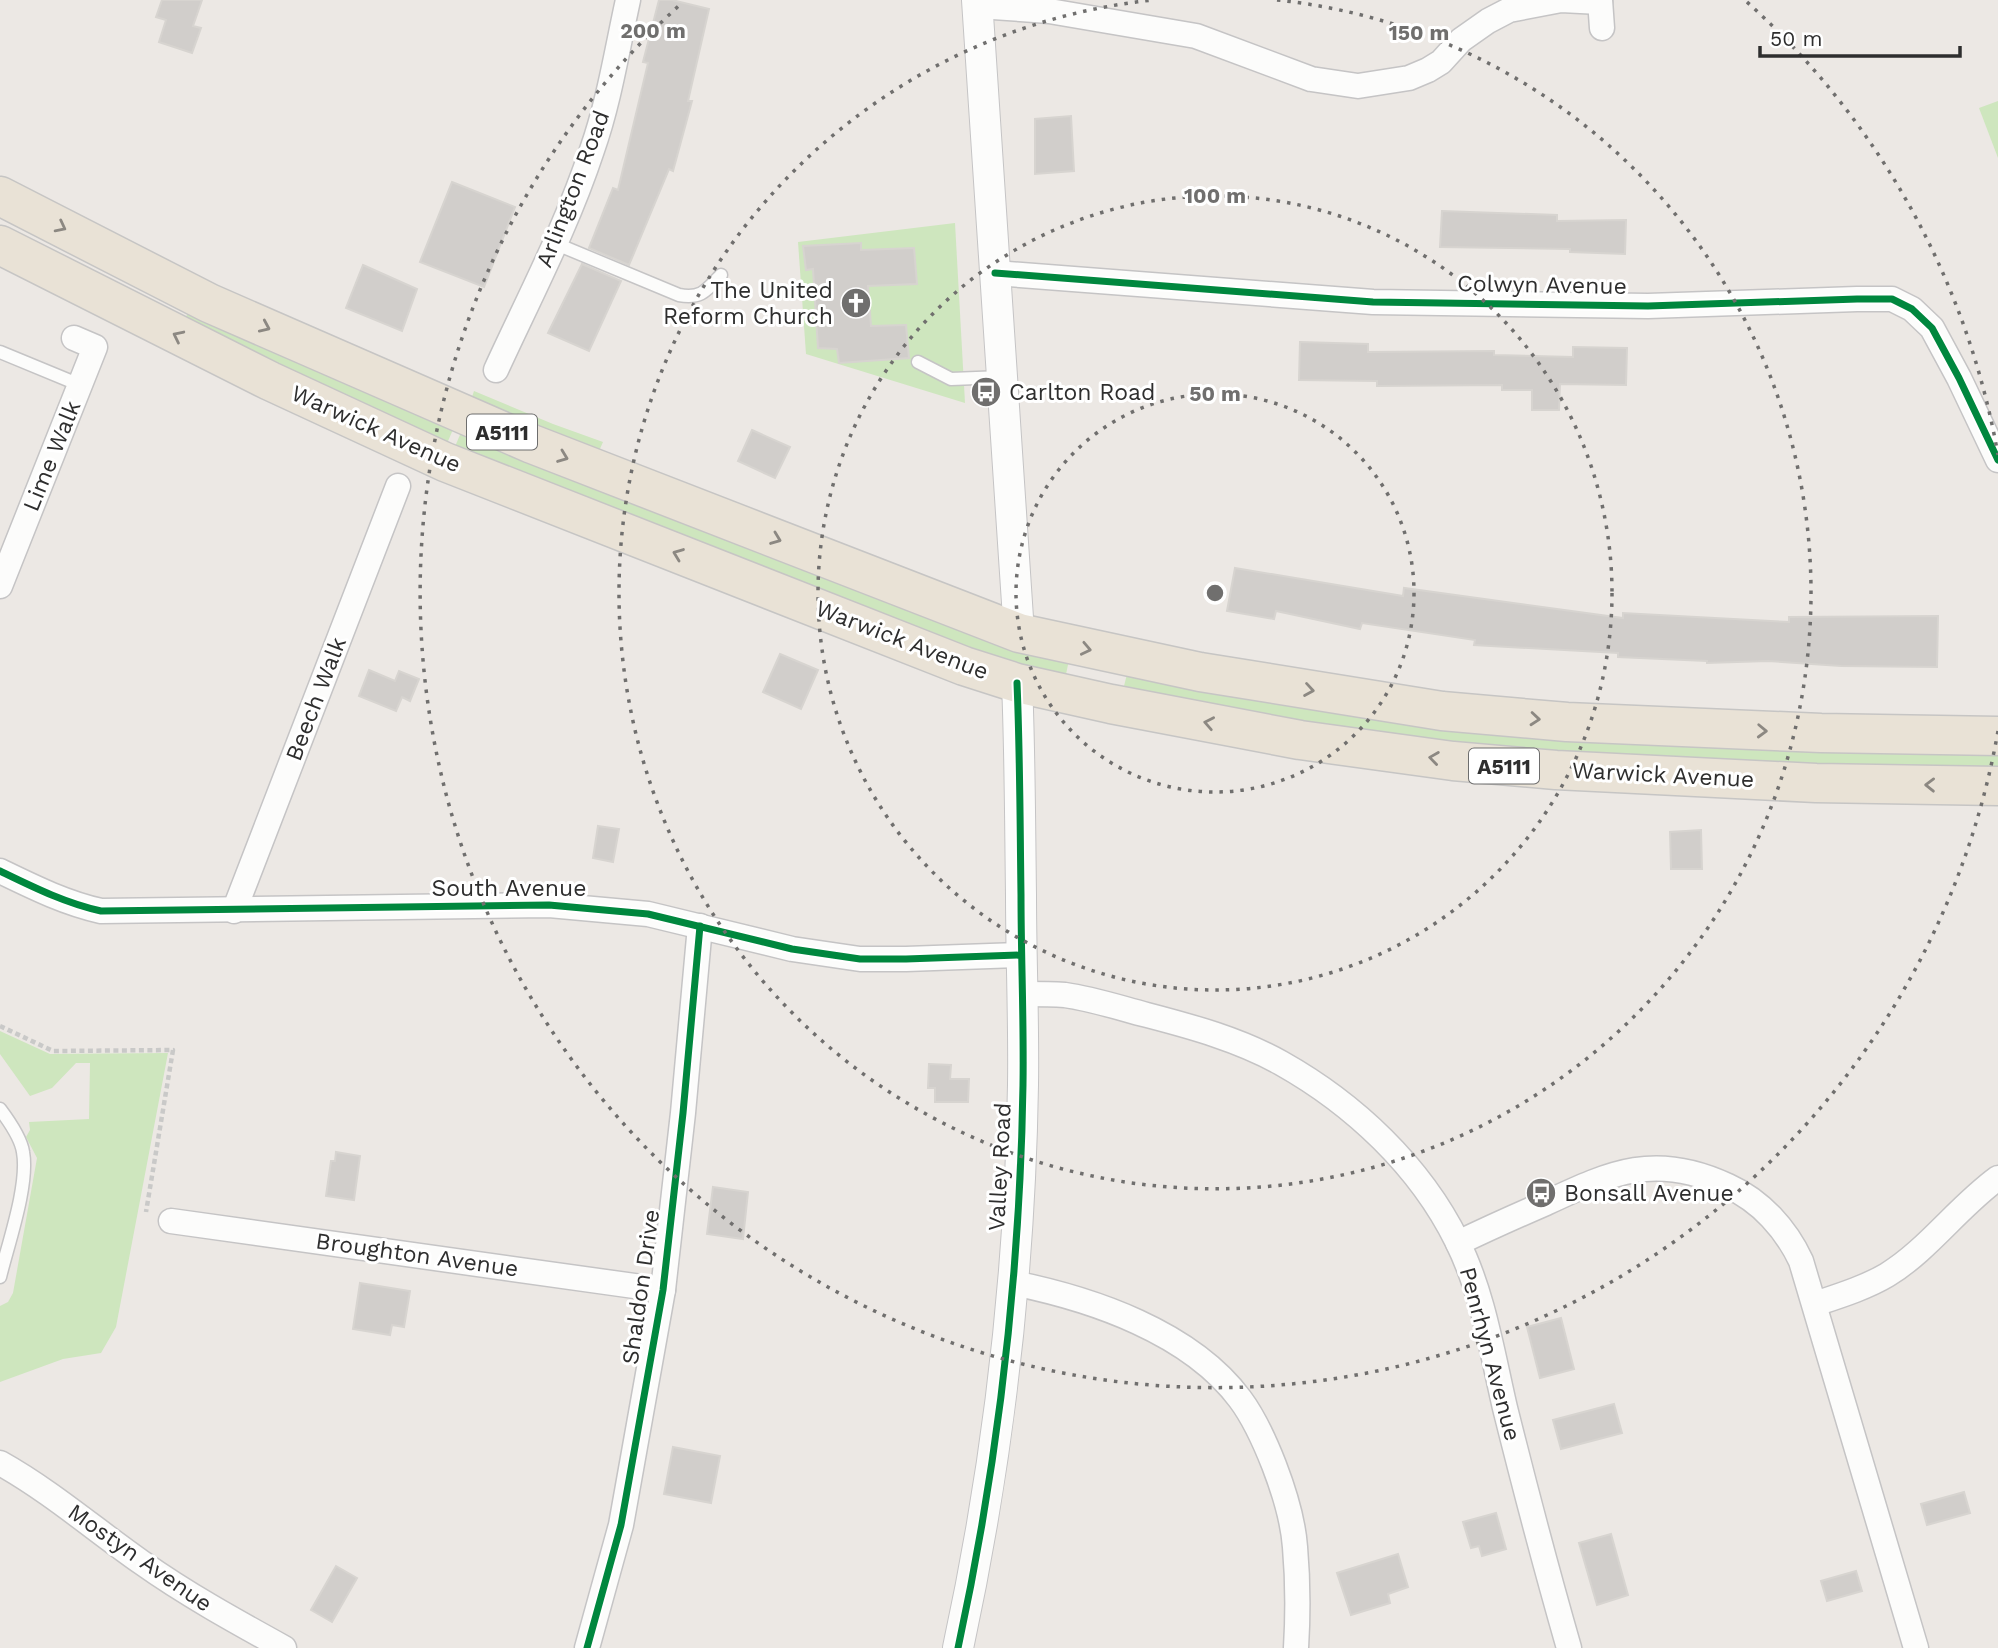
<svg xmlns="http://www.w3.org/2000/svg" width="1998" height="1648" viewBox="0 0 1998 1648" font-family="'Work Sans',sans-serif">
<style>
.green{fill:#cee6be}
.building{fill:#d1cecb;stroke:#d7d4d0;stroke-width:2}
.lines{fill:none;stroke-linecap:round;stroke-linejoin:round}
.service-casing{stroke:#c5c4c5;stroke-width:15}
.minor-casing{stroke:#c5c4c5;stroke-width:27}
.tertiary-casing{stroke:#c5c4c5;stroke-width:32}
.trunk-casing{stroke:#c6c5c4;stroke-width:41}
.path{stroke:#c9c9c8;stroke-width:4.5;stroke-dasharray:5 3.5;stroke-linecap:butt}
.service{stroke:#fcfcfb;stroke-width:12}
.minor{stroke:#fcfcfb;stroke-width:24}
.tertiary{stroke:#fcfcfb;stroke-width:30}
.trunk{stroke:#e9e2d6;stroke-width:38}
.cycleway-casing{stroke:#fff;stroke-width:11}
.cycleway{stroke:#00873e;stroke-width:7}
.oneway{stroke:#8c8882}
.ring{fill:none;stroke:#706f6e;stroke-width:3.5;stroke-dasharray:3.5 7}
.labels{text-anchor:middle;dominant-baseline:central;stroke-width:6;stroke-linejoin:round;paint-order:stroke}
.shield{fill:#fff;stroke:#6d6d6d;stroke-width:2}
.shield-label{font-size:21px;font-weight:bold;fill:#2e2e2e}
.street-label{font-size:23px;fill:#2e2e2e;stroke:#fff}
.poi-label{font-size:23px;fill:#2e2e2e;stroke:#fff;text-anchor:start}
.centre{fill:#706f6e;stroke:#fff;stroke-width:3.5}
.ring-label{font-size:21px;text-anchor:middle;font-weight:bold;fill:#706f6e;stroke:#fff;stroke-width:6;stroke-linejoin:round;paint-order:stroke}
</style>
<rect width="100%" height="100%" fill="#ece8e4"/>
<!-- green -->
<g class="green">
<polygon points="1998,101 1998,158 1979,108"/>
<polygon points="955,223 965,403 806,354 798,242"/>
<polygon points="192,311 454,427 446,446 186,322 186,316"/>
<polygon points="474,391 553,424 603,442 599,451 471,400"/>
<polygon points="462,430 1069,660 1065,679 983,656 454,449"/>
<polygon points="1127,674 1998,750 1998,767 1733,763 1576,756 1382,734 1123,690"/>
<polygon points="0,1031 50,1054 168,1053 116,1327 101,1353 63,1359 0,1382 0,1306 8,1302 13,1293 37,1158 26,1137 30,1130 29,1122 89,1119 90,1063 76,1063 52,1088 30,1096 0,1054"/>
</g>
<!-- building -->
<g class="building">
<polygon points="162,0 202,0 193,26 201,28 192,53 159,42 166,20 156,17"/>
<polygon points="659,0 672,0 709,9 688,101 692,101 673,171 669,169 629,265 589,248 613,188 618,190 648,63 643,62"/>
<polygon points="1071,116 1074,171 1035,174 1035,119"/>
<polygon points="452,182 515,207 484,287 420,262"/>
<polygon points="1442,211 1557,215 1557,221 1626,220 1625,254 1570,252 1570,249 1440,247"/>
<polygon points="861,243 861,250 914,248 917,284 868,286 871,326 906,325 909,358 839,363 837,349 818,348 813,269 806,270 803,246"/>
<polygon points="582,264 621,281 589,351 548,333"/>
<polygon points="363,265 417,289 402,331 346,308"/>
<polygon points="1300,342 1368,344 1368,352 1494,351 1494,355 1573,357 1573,347 1627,348 1626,385 1560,384 1559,410 1532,410 1532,390 1502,390 1502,385 1377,386 1377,381 1299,380"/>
<polygon points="752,430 790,447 775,478 738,461"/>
<polygon points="1235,568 1403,596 1404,588 1623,618 1623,613 1789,622 1789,617 1938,616 1937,667 1841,666 1768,661 1707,663 1707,661 1618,657 1618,653 1474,645 1475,640 1362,623 1360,629 1276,611 1274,619 1227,611"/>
<polygon points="780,654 818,670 801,709 763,692"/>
<polygon points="369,670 395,681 399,671 419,679 410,701 402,697 396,711 359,696"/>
<polygon points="598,826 619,829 613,862 593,858"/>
<polygon points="1701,830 1702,869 1671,869 1670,832"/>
<polygon points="929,1064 951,1065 950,1079 969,1079 968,1102 935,1102 935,1088 928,1088"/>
<polygon points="336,1152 360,1156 354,1200 326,1196 331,1161 335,1161"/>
<polygon points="713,1187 748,1192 743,1239 707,1234"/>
<polygon points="360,1283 410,1291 404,1327 392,1325 390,1335 353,1329"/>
<polygon points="1561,1318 1574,1369 1540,1378 1527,1327"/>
<polygon points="1614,1404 1622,1433 1561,1449 1553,1420"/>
<polygon points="673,1447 720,1456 711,1503 664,1494"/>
<polygon points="1964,1492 1970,1513 1927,1525 1921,1504"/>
<polygon points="1496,1513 1506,1549 1482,1556 1479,1546 1471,1548 1463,1522"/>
<polygon points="1611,1534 1628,1595 1597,1605 1579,1543"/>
<polygon points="1398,1554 1408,1587 1388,1594 1390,1603 1351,1615 1337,1573"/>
<polygon points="336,1566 357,1578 332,1622 311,1610"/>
<polygon points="1856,1571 1862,1591 1827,1601 1821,1581"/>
</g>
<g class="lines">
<!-- service casing -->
<g class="service-casing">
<g id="service">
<path d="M554,243L679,295C701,299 706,291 721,275"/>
<polyline points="0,352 80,385"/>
<polyline points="918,362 951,379 1002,377"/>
<path d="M0,1109C9,1121 21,1138 23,1152C29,1185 8,1244 0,1277"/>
</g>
</g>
<!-- minor casing -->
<g class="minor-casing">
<g id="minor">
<polyline points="1600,0 1602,28"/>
<polyline points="978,6 1049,11 1196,36 1311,79 1358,86 1409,78 1428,70 1441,62 1461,40 1488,21 1509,10 1561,0 1600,2"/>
<polyline points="995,273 1373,302 1648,306 1857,299 1892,299 1912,309 1932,328 1959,378 1998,460"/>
<path d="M496,370C529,298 567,226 592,150C609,102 617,50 628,0"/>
<polyline points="0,586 95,347 74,338"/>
<path d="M0,871C33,887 65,903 101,911L549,905L648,914L792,949L860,959H906L1021,955"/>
<polyline points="234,911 398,486"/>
<path d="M1023,994C1037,994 1051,994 1065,995C1093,999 1120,1008 1147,1015C1193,1027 1240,1040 1281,1063C1354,1104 1420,1166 1457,1241C1483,1293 1492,1352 1505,1408C1525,1488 1546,1568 1569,1648"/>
<polyline points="171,1221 663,1290"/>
<path d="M1458,1243C1487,1229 1516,1216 1546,1203C1612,1172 1656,1152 1728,1186C1761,1201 1786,1229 1801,1261L1916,1648"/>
<path d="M1013,1283C1092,1299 1190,1332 1240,1399C1255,1419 1265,1442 1274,1465C1284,1491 1293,1519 1295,1547C1298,1581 1298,1615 1296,1648"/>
<path d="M1815,1304C1839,1296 1865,1288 1887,1275C1928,1250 1958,1207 1998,1178"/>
<path d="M0,1463C50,1491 94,1529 141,1562C186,1594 235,1621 284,1648"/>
<polyline points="587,1648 621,1525 663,1290 683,1113 700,926"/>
</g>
</g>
<!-- tertiary casing -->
<g class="tertiary-casing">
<g id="tertiary">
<polyline points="977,0 1019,633"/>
<path d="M958,1648C998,1463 1020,1275 1023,1085C1024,1022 1021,958 1021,895C1020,824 1020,753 1017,683"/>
</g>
</g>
<!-- trunk casing -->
<g class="trunk-casing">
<g id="trunk">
<polyline points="0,196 209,303 532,444 1019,633 1200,672 1442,711 1567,722 1821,733 1998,736"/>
<polyline points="0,245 270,381 445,462 964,666 1017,683 1111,704 1300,740 1453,761 1556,770 1816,783 1998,786"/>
</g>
</g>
<!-- path -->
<polyline class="path" points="0,1026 53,1051 173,1050 146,1212"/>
<!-- service -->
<use href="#service" class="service"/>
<!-- minor -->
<use href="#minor" class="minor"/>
<!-- tertiary -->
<use href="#tertiary" class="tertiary"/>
<!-- trunk -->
<use href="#trunk" class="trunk"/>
<!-- cycleway casing -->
<g class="cycleway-casing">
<g id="cycleway">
<polyline points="995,273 1373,302 1648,306 1857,299 1892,299 1912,309 1932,328 1959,378 1998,460"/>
<path d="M0,871C33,887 65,903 101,911L549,905L648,914L792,949L860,959H906L1021,955"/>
<polyline points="587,1648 621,1525 663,1290 683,1113 700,926"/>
<path d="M958,1648C998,1463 1020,1275 1023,1085C1024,1022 1021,958 1021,895C1020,824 1020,753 1017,683"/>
</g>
</g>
<!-- cycleway -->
<use href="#cycleway" class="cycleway"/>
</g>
<!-- one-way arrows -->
<defs><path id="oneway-chevron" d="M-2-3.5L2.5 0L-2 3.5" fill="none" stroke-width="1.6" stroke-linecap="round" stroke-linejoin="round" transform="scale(1.75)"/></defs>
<g class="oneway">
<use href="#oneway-chevron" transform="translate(61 227) rotate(27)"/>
<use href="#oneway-chevron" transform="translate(265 327) rotate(24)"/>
<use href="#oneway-chevron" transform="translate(178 336) rotate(-154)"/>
<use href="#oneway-chevron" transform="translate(563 457) rotate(21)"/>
<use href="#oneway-chevron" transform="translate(776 539) rotate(21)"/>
<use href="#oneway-chevron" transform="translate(678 554) rotate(-159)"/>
<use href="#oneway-chevron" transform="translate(1086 649) rotate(12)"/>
<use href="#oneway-chevron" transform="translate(1309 690) rotate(9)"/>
<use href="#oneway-chevron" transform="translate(1535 719) rotate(5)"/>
<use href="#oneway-chevron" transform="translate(1209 723) rotate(-169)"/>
<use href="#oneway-chevron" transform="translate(1762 731) rotate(2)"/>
<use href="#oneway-chevron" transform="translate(1434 758) rotate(-172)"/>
<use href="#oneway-chevron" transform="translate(1930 785) rotate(-179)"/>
</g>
<!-- distance rings -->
<g class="ring">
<circle cx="1215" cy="593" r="199"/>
<circle cx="1215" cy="593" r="397"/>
<path d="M1277 0A596 596 0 1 1 1153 0"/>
<path d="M1998 731A795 795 0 1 1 683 2M1747 2A795 795 0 0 1 1998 455"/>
</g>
<!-- icons -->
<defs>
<g id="church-disc" transform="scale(1.575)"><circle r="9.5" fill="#706f6e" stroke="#fff"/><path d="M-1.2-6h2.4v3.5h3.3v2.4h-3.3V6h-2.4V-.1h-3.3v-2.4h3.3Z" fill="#fff"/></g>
<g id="bus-disc" transform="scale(1.575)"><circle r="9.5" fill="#706f6e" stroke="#fff"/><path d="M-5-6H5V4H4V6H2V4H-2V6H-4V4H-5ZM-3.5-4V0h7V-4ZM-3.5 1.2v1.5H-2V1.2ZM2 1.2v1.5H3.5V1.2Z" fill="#fff"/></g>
</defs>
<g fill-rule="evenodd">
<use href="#church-disc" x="856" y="303"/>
<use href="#bus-disc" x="986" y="392"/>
<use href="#bus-disc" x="1541" y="1193"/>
</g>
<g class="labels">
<!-- shield labels -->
<g class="shield">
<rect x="467" y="414.5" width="70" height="35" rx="5"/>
<rect x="1469" y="748.5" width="70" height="35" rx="5"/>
</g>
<g class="shield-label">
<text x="502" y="432">A5111</text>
<text x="1504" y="766">A5111</text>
</g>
<!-- street labels -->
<g class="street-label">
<text transform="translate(573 189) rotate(-69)">Arlington Road</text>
<text transform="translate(1542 285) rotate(1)">Colwyn Avenue</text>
<text transform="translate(376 429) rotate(24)">Warwick Avenue</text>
<text transform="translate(52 456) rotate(-68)">Lime Walk</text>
<text transform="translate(902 640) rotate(21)">Warwick Avenue</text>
<text transform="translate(316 699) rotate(-69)">Beech Walk</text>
<text transform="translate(1663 775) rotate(3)">Warwick Avenue</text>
<text x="509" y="888">South Avenue</text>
<text transform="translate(1000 1167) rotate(-87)">Valley Road</text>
<text transform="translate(417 1255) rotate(8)">Broughton Avenue</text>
<text transform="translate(641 1287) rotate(-82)">Shaldon Drive</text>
<text transform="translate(1490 1354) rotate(75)">Penrhyn Avenue</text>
<text transform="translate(140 1558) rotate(35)">Mostyn Avenue</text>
</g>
<!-- poi labels -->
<g class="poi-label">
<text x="833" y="290" text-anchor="end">The United<tspan x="833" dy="26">Reform Church</tspan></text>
<text x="1009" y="392">Carlton Road</text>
<text x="1564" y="1193">Bonsall Avenue</text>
</g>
</g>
<circle cx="1215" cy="593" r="10" class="centre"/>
<g class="ring-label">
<text x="653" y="38">200 m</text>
<text x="1419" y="40">150 m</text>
<text x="1215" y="203">100 m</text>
<text x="1215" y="401">50 m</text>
</g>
<!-- scale -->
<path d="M1760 46v10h200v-10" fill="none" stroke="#2e2e2e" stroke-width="3.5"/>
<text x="1770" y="46" font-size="21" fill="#2e2e2e" stroke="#ffffff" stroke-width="5" paint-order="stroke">50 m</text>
</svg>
